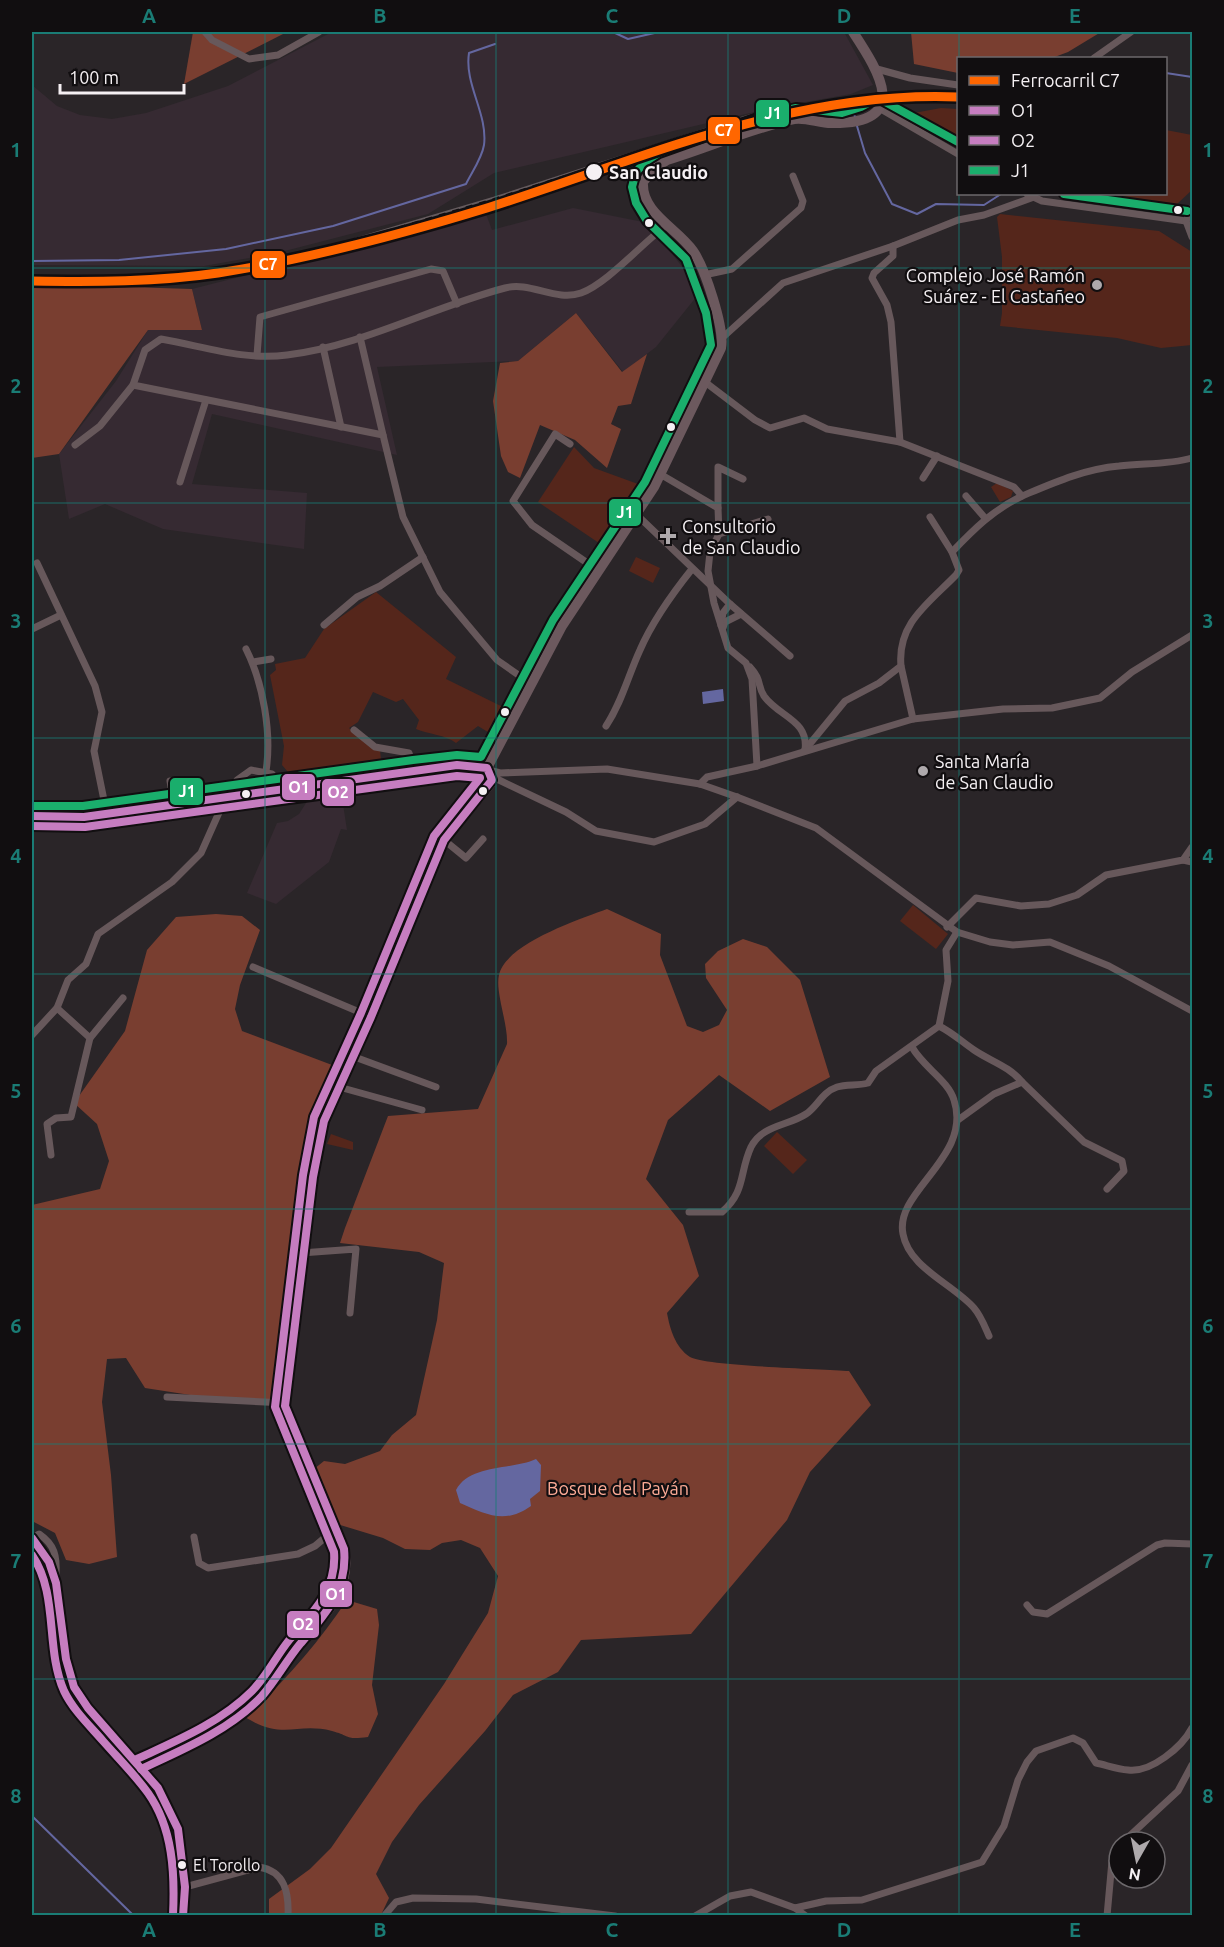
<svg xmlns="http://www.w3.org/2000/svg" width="1224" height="1947" viewBox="0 0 1224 1947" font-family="Ubuntu,sans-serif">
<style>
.built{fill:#362a32}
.green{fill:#55261b}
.forest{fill:#793e30}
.water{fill:#6467a0}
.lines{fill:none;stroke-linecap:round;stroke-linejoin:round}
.stream{stroke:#6467a0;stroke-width:2}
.street{stroke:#67585b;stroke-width:7}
.secondary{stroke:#6c595e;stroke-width:10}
.rail-casing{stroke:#665c5f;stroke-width:4.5}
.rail{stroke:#110e10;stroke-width:2;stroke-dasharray:7;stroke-linecap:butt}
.bus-1-casing{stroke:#110e10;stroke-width:12}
.bus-2-casing{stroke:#110e10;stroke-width:12}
.bus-3-casing{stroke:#110e10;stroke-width:12}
.bus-1{stroke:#c67dc0;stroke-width:8}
.bus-2{stroke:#c67dc0;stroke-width:8}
.bus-3{stroke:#1aae6c;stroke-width:8}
.rail-1-casing{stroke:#110e10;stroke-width:14}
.rail-1{stroke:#f60;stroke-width:9}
.grid{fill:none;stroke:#1a7c75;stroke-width:1.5;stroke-opacity:0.55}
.stop-dot{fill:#f5f0f3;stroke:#110e10;stroke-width:2}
.poi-dot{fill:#aea9ac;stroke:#110e10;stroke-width:2}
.labels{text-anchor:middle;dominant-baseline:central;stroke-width:4.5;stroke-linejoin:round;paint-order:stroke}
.bus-label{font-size:16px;fill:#f5f0f3;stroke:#110e10;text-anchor:start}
.stop-label{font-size:18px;font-weight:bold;fill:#f5f0f3;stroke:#110e10;text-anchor:start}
.poi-label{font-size:18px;fill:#f5f0f3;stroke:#110e10;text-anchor:start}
.park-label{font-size:18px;fill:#fdab96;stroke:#110e10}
.line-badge{stroke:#110e10;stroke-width:2}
.badge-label{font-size:16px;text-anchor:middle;font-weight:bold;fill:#fff}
.neatline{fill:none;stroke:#1a7c75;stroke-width:2}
.grid-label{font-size:20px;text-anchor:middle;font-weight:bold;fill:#1a7c75}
</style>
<rect width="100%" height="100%" fill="#2a2528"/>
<!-- built -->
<g class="built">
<polygon points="332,32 844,32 873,85 851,94 771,108 494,173 428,214 277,253 204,266 32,265 32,85 57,106 80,115 112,119 146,113 228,86"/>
<polygon points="573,208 648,223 701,291 656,347 623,372 576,313 518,361 377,367 397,455 212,414 192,484 307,493 304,549 163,529 105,504 69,519 59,454 116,381 148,330 202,330 192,289 486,214 492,230"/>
<polygon points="341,791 347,830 341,829 329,862 276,904 247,893 277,823 288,821 299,814 308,800 308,794"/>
</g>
<!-- green -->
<g class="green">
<polygon points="941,108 958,109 958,147 903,115"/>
<polygon points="1166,130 1192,135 1192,190 1177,204 1082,194 1166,194"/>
<polygon points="1000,214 1159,231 1192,252 1192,345 1161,348 1117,338 1000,326 1002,313 1002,257 997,217"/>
<polygon points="574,447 594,468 638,484 599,543 538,502"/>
<polygon points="997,483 1013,491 1011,497 1000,502 991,487"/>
<polygon points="636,557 660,568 653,583 629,571"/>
<path d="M376,592L456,657L446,679L507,709L512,707L496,737L478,726L456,743C446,735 428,734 416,729L419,720L403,699L396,702L373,692L358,722L349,728L369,746L380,750L382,769L293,778L282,765L284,746L270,675L276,670L275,664L305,658L324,629Z"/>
<polygon points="256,776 268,779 272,786 241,790 243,782"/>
<polygon points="913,905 948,934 936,949 900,921"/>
<polygon points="777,1132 807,1160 793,1174 764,1146"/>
<polygon points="331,1134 353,1142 353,1150 327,1144"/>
</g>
<!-- forest -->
<g class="forest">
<polygon points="193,32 287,32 184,84"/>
<polygon points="911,32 1101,32 1068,52 1052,58 958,58 958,73 914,64"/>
<polygon points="32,284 192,289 202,330 148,330 59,454 32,458"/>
<polygon points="576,313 622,372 647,354 631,404 618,406 611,424 621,429 607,468 575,440 540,425 520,478 508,472 501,456 493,401 500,363 518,361"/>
<path d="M607,909L661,934L660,955L687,1026L703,1032L719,1025L727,1010L706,978L705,964L718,951L743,939L767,947L800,980L830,1077L770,1111L719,1075L668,1120L646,1179L683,1225L699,1276L667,1313C670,1329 675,1347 690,1357C705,1366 823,1369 849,1371L871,1405L810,1472L787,1520L691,1634L581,1640L558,1672L513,1695L485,1731L419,1805L392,1842L376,1874L389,1898L381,1915H269V1899L310,1869L331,1848L444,1684L488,1613L498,1576L480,1548L461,1540L442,1543L430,1550L405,1549L383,1538L337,1524L314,1469L324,1461L345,1464L380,1451L392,1435L416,1415L437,1320L444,1263L419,1252L340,1243L345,1228L388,1116L478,1109L507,1044C508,1023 495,992 499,975C505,944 580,919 607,909Z"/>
<polygon points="216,914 242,916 260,930 240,985 235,1009 242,1031 340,1068 317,1118 301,1197 279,1402 229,1401 145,1388 126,1358 107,1359 102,1402 111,1475 117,1557 89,1564 66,1560 55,1533 32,1521 32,1205 100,1189 109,1161 97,1124 74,1103 125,1031 147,950 176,917"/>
<path d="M347,1600L377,1609L379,1625L372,1685L378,1714L368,1737C345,1740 351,1736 332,1731C296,1722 283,1741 245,1717C284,1683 318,1643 347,1600Z"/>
</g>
<!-- water -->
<g class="water">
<polygon points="723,689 724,701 703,704 702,692"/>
<path d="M536,1459L541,1465L540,1491L530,1499L531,1506C504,1525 486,1514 460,1503L456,1490C470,1464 513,1470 536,1459Z"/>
</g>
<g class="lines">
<!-- stream -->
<g class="stream">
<polyline points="613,32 628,39 659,32"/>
<polyline points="1166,73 1192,77"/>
<polyline points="852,109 855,117"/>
<polyline points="857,126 865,153 892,204 917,214 936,204 984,205 1001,194"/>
<path d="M32,261L119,260L226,249L333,226L466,184C472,172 482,158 484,145C488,114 464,84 469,53L495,44"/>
<polyline points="32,1816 134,1916"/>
</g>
<!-- street -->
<g class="street">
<polyline points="205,32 212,40 249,59 278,55 319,32"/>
<polyline points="1094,58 1131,32"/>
<polyline points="877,69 910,78 958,85"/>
<polyline points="879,108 958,154"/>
<polyline points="1027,194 1042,201 1186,221"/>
<polyline points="1192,208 1186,221 1192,237"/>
<polyline points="893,246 893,256 874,273 872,278 887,305 891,322 900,442"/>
<polyline points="704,275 732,269 801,208 803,201 793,176"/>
<polyline points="360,337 383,435"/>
<polyline points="722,338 783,283 893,246 958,220 984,215 1034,197"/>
<polyline points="323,347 341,427"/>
<polyline points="257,355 260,317 431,269 443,271 457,304"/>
<path d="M705,382L755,420L770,428L804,418L827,429L900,442L1014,487L1022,496C993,510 974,529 952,552L959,570L956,575C929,603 897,623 901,666L879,683L845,701L804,751"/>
<polyline points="570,444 555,434 513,501 532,525 599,571"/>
<polyline points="75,445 100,426 133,385"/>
<polyline points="660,474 718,508 718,467 743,479"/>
<polyline points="923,478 937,456"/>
<polyline points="180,482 206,400"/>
<polyline points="966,496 985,518"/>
<path d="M1022,496C1053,483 1084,469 1119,466C1143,463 1168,465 1192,458"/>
<polyline points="718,508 719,534"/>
<polyline points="637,515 730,604 790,656"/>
<polyline points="930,517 952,552"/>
<polyline points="37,563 95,686 102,712 94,751 107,815"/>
<polyline points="324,625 357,597 380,586 423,557"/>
<polyline points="721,625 723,613 730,604"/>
<polyline points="723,628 725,622 741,614"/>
<polyline points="32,629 61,615"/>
<path d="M246,649C263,683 272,733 266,771"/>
<polyline points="253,662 271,659"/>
<polyline points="901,666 913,719"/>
<path d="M750,667C762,680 757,685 764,696C779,717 809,720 805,750"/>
<path d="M530,683L497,660L440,592L403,517L383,435L133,385L145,350L161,339C203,346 244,361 287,355C362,346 432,307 505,288C530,281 556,302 581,293C608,283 642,243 667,225"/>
<path d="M606,726C622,702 628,676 640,650C653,620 672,594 692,569"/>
<polyline points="354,730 375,747 409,753 414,770"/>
<polyline points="757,766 752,679 746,663 728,648 714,603 708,571 710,552 719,534 768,519"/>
<polyline points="489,770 500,773 607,769 700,784 737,797 816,828 957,932 990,942 1013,945 1050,942 1109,966 1192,1011"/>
<polyline points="491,772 499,780 566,812 596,831 654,842 705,824 737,797"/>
<polyline points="170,781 174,806"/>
<polyline points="700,784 707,777 757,766 913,719 1003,709 1052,708 1100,698 1132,672 1192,635"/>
<polyline points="229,798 237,780 251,770 272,774 284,789"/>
<polyline points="444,840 466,858 483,839"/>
<polyline points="1183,860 1192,862"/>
<polyline points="947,927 976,898 1021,906 1049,904 1077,895 1106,875 1183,860 1192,847"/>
<polyline points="253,967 371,1017"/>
<path d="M939,1026C953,1033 962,1042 974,1050C990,1061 1009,1066 1022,1082L994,1094L958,1120"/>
<polyline points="32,1035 57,1008 68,980 86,964 98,934 172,882 201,853 225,799"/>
<polyline points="90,1038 123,998"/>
<path d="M912,1047C923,1067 948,1080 954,1100C973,1157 894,1191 903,1234C909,1268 953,1284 974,1308C981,1316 985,1327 989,1336"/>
<polyline points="352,1056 436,1087"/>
<polyline points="1022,1082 1084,1142 1122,1161 1124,1171 1107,1189"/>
<polyline points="339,1087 422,1110"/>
<polyline points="51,1155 47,1124 56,1118 71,1117 90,1038 57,1008"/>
<path d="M689,1212H722C746,1191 739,1173 751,1147C762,1125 788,1126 806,1114C817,1107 822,1092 837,1087C847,1084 858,1086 868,1083L876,1071L939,1026L948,981L946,950L957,932"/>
<polyline points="301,1253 356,1249 350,1313"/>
<polyline points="167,1397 286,1403"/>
<polyline points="194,1537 199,1563 208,1568 298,1554 315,1546 335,1529"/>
<path d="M32,1538L39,1534C55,1545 57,1556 56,1575"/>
<polyline points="1027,1605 1033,1612 1047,1614 1157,1545 1165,1543 1192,1544"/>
<polyline points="1123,1842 1178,1791 1192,1765"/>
<path d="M185,1887L259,1867C285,1871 289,1893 288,1916"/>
<polyline points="795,1908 806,1916"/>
<polyline points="384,1916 396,1902 413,1898 476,1899 615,1916"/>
<path d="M695,1916L730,1896L751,1892L795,1908L826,1901L862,1900L982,1862L1004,1826L1018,1780L1027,1762L1036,1751L1073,1738L1083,1743L1096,1763C1106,1765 1117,1769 1128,1770C1151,1773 1182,1747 1192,1728"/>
<polyline points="1107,1916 1112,1861 1119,1847"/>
</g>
<!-- secondary -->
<g class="secondary">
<path d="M487,768L562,626L654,487L721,348C725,329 705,268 693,251C677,228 641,213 643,182L653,169L667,160C709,147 752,128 794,119C806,117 819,123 831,123C912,124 880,73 853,32"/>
<polyline points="32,816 84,817 414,770 457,765 487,768"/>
<polyline points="32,1538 49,1562 56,1583 66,1659 74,1687 88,1708 158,1788 178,1829 185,1887 183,1916"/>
<path d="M141,1769C180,1751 219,1733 252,1705C273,1688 283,1663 300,1644C325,1616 352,1589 344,1549L285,1406L313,1177L324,1121L371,1017L444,840L491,783L487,768"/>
</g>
<!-- rail casing -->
<g class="rail-casing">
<polyline id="rail" points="319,254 356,240 494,199 719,126 752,116 788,111"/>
</g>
<!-- rail -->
<use href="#rail" class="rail"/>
<!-- bus-1 casing -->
<g class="bus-1-casing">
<g id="bus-1">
<path d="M32,816L84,817L457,765L487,768L492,780L444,840L371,1017L324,1121L313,1177L285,1406L344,1549C348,1590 325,1615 300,1644C286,1661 276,1680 262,1696C230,1730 182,1750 141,1769"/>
<polyline points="32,1538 49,1562 56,1583 66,1659 74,1687 88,1708 158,1788 178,1829 185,1887 183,1916"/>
</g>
</g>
<!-- bus-2 casing -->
<g class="bus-2-casing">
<g id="bus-2">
<path d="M32,826L85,827L457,776L480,778L434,836L361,1013L314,1117L303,1175L275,1407L334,1552C337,1590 313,1612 290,1639C276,1656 267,1676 252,1691C220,1723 176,1741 137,1759"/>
<path d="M32,1555C59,1595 45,1648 64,1691C73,1710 90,1726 103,1741C118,1758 135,1775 148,1793C173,1828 175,1874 173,1915"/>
</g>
</g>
<!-- bus-3 casing -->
<g class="bus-3-casing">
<g id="bus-3">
<polyline points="1064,194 1187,211"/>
<polyline points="32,806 83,806 413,760 457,755 481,757 553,620 645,482 711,345 706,313 686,259 647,221 636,203 632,187 636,172 645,162 659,153 766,115 796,108 842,113 861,107 878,98 958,142"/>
</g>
</g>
<!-- bus-1 -->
<use href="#bus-1" class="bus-1"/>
<!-- bus-2 -->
<use href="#bus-2" class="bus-2"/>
<!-- bus-3 -->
<use href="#bus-3" class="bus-3"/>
<!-- rail-1 casing -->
<g class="rail-1-casing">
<path id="rail-1" d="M32,281C94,282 157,282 218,273C309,259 399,235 487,208C642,159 793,90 958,97"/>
</g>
<!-- rail-1 -->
<use href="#rail-1" class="rail-1"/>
</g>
<!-- grid -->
<path class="grid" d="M265,32V1916M496,32V1916M728,32V1916M959,32V58M959,194V1916M32,268H1192M32,503H1192M32,738H1192M32,974H1192M32,1209H1192M32,1444H1192M32,1679H1192"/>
<!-- markers -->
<g class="stop-dot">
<circle cx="594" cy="172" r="9"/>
<circle cx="1178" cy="210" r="5"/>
<circle cx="649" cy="223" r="5"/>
<circle cx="671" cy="427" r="5"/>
<circle cx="505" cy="712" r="5"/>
<circle cx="483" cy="791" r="5"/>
<circle cx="246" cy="794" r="5"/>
<circle cx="182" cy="1865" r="5"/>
</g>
<g class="poi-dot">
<circle cx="1097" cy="285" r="6"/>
<path d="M665 527h6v6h6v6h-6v6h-6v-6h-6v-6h6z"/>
<circle cx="923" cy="771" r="6"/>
</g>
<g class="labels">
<!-- bus labels -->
<g class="bus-label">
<text x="193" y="1865">El Torollo</text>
</g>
<!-- stop labels -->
<g class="stop-label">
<text x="609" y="172">San Claudio</text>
</g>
<!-- poi labels -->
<g class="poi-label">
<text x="1085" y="275" text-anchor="end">Complejo José Ramón<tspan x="1085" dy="21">Suárez - El Castañeo</tspan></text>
<text x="682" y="526">Consultorio<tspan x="682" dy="21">de San Claudio</tspan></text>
<text x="935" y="761">Santa María<tspan x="935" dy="21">de San Claudio</tspan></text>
</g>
<!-- park labels -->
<g class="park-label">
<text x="618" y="1488">Bosque del Payán</text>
</g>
</g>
<g class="line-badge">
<rect x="755" y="99" width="35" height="29" rx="6" fill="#1aae6c"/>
<rect x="707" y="116" width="34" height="29" rx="6" fill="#f60"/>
<rect x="251" y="250" width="35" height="29" rx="6" fill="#f60"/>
<rect x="608" y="498" width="34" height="29" rx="6" fill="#1aae6c"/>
<rect x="281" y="773" width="35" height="28" rx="6" fill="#c67dc0"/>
<rect x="169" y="777" width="35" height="29" rx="6" fill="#1aae6c"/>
<rect x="321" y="778" width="34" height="29" rx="6" fill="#c67dc0"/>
<rect x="319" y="1580" width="34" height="28" rx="6" fill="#c67dc0"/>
<rect x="286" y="1610" width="34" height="29" rx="6" fill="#c67dc0"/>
</g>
<g class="badge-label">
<text x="773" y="119">J1</text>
<text x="724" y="136">C7</text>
<text x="268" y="270">C7</text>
<text x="625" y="518">J1</text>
<text x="299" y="793">O1</text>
<text x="187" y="797">J1</text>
<text x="338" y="798">O2</text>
<text x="336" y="1600">O1</text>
<text x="303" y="1630">O2</text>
</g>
<!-- border -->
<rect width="1224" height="1947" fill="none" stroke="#110e10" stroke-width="66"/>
<!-- legend -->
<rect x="957" y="57" width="210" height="138" fill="#110e10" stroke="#6c686b" stroke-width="1.5"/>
<rect x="969" y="76" width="30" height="9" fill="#ff6600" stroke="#6c686b" stroke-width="1.5"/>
<text x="1011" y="87" font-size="18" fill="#f5f0f3">Ferrocarril C7</text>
<rect x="969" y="106" width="30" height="9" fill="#c67dc0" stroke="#6c686b" stroke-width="1.5"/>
<text x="1011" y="117" font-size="18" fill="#f5f0f3">O1</text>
<rect x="969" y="136" width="30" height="9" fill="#c67dc0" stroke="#6c686b" stroke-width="1.5"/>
<text x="1011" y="147" font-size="18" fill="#f5f0f3">O2</text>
<rect x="969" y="166" width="30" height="9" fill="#1aae6c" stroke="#6c686b" stroke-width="1.5"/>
<text x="1011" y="177" font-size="18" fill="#f5f0f3">J1</text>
<!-- north arrow -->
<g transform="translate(1137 1860) rotate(189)"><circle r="28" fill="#110e10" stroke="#6c686b" stroke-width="1.5"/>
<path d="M0-4.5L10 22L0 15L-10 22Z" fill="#aea9ac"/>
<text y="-9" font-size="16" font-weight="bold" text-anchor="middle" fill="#f5f0f3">N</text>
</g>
<!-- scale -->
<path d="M60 84v9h124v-9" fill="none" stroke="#f5f0f3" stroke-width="3"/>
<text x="69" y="84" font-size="18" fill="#f5f0f3" stroke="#110e10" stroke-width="4.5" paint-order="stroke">100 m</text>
<rect x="33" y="33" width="1158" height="1881" class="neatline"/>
<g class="grid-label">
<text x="149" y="23">A</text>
<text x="380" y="23">B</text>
<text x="612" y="23">C</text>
<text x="844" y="23">D</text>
<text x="1075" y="23">E</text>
<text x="16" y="157">1</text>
<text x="1208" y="157">1</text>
<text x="16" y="393">2</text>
<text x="1208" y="393">2</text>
<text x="16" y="628">3</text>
<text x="1208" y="628">3</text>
<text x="16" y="863">4</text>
<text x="1208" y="863">4</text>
<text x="16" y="1098">5</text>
<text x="1208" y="1098">5</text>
<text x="16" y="1333">6</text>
<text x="1208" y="1333">6</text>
<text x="16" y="1568">7</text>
<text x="1208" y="1568">7</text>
<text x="16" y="1803">8</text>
<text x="1208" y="1803">8</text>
<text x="149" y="1937">A</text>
<text x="380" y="1937">B</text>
<text x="612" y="1937">C</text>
<text x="844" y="1937">D</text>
<text x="1075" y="1937">E</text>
</g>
</svg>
